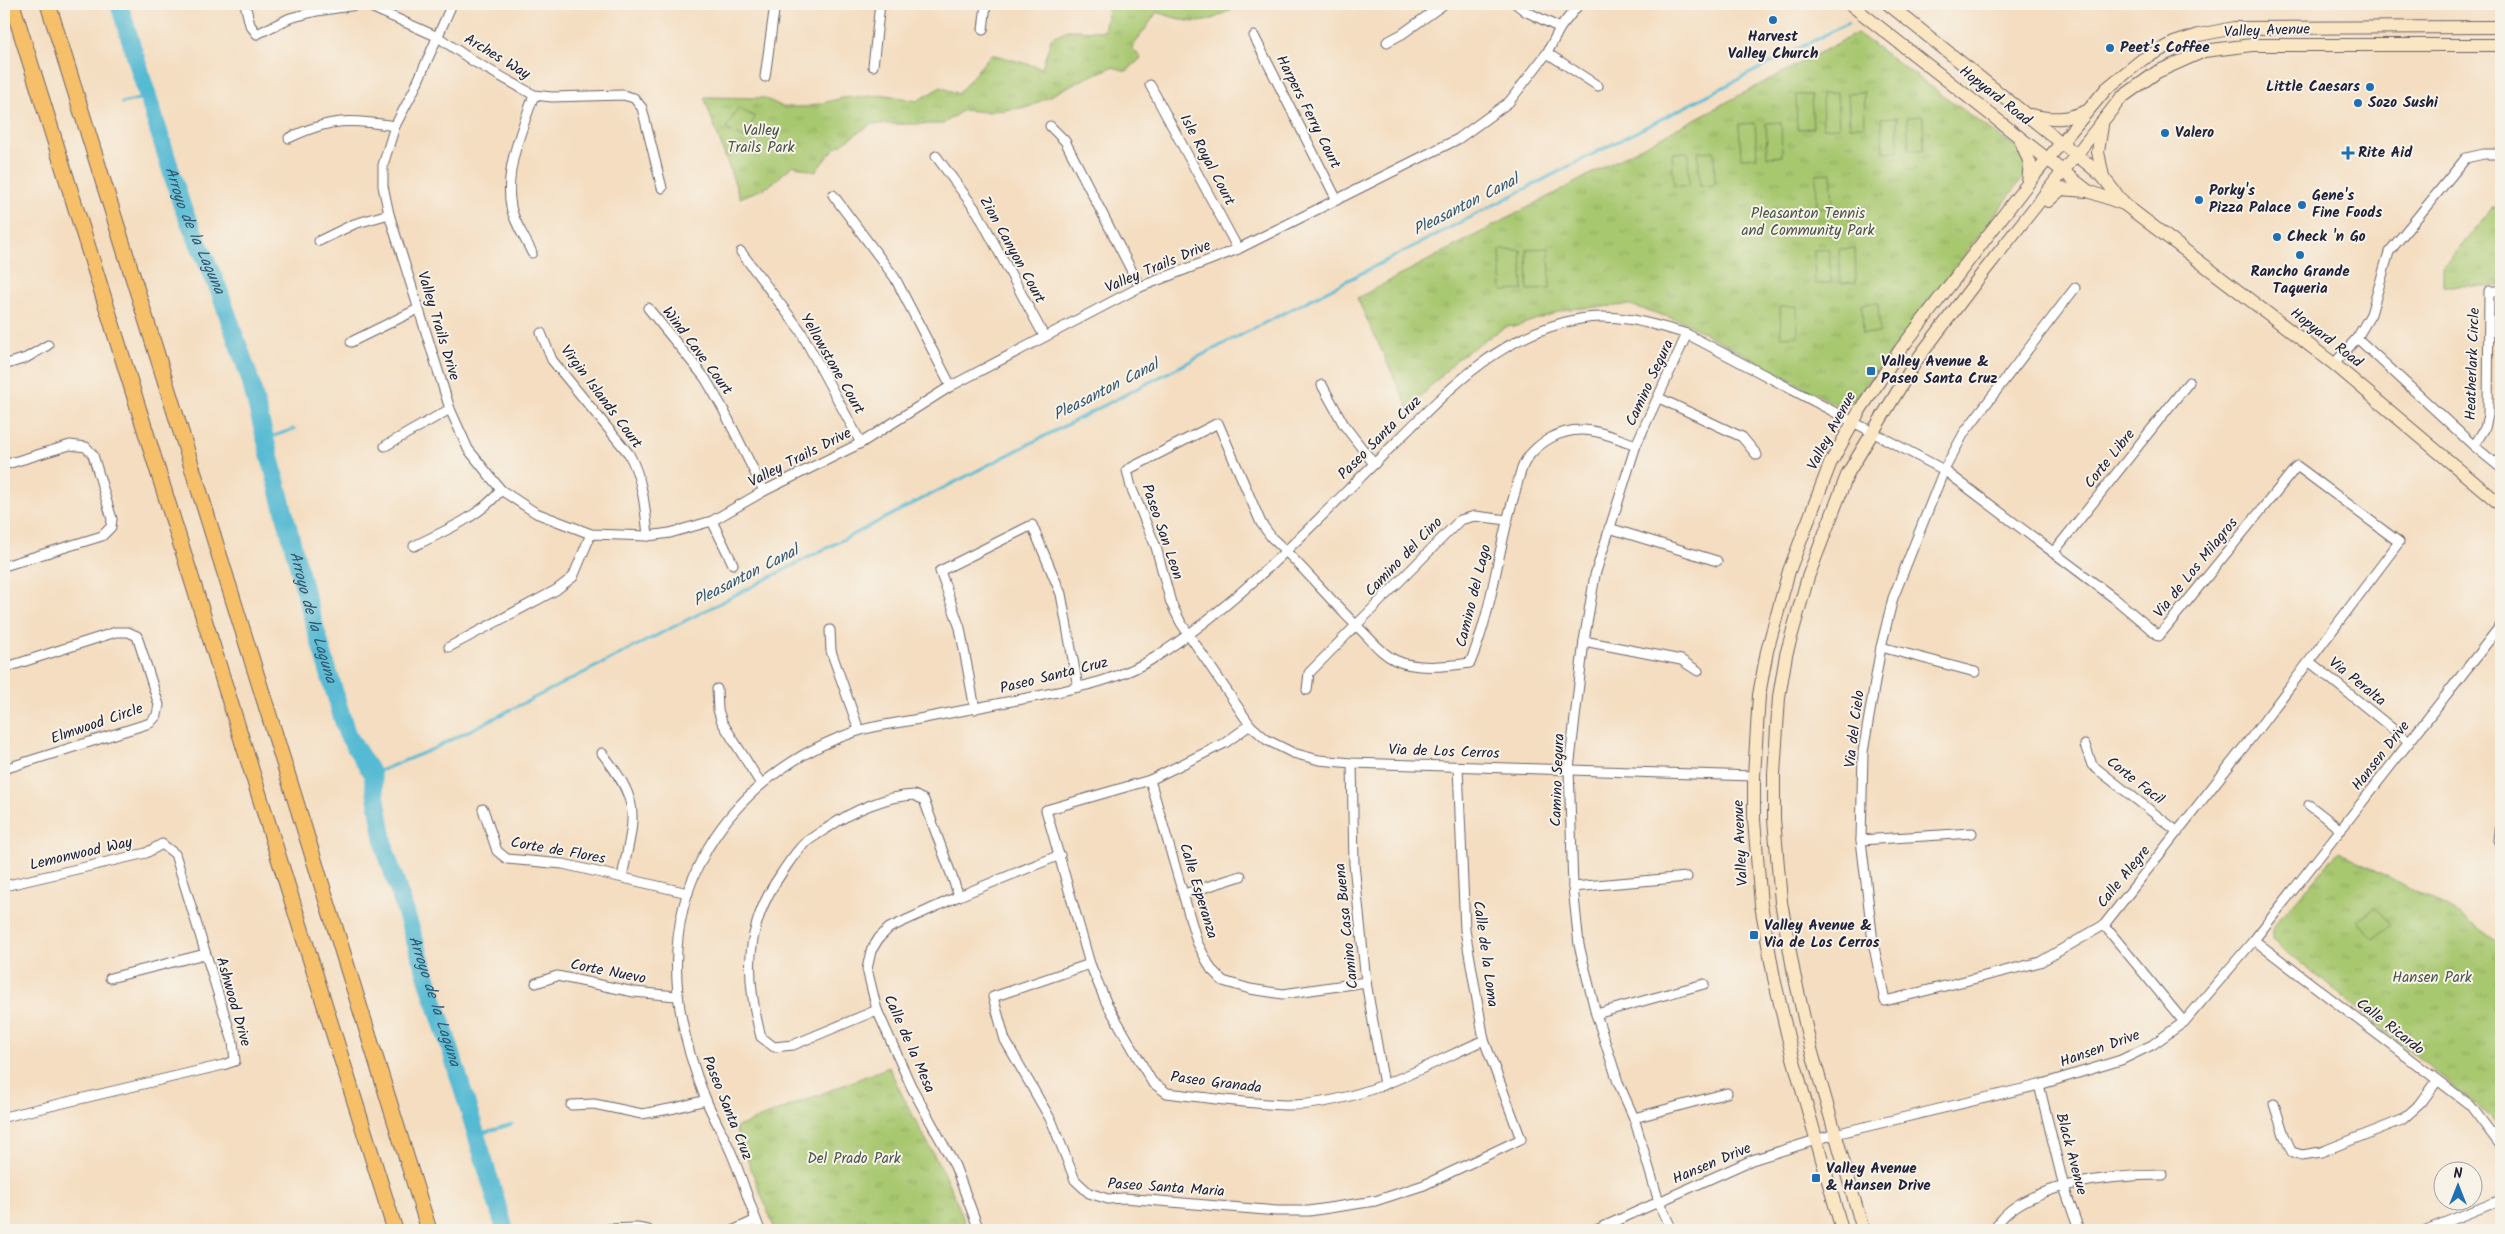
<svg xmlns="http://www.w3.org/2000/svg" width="2505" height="1234" viewBox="0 0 2505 1234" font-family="Kalam,sans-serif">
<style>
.park{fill:url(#park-tufts);stroke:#657555}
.garden{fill:#a8c86f;stroke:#657555}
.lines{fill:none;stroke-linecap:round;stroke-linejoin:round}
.stream{stroke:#55bad3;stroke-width:3}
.river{stroke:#55bad3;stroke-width:18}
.street-casing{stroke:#6c636a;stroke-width:11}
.secondary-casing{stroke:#6c636a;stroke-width:14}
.highway-casing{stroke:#6c636a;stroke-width:17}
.street{stroke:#fff;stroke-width:9}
.secondary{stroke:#fbe6c4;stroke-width:12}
.highway{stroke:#f6c06b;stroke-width:15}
.poi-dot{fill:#1f6fb2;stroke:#f7f3e8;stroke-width:2}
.labels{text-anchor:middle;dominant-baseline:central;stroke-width:4;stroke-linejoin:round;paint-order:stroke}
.street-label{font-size:15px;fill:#22223b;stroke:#f7f3e8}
.poi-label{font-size:15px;font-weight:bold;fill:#22223b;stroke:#f7f3e8;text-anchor:start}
.park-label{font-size:15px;fill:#4a544b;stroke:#f7f3e8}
.water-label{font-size:16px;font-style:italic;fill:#345770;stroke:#f7f3e8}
</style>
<defs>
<pattern id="park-tufts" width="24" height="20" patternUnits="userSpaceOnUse" patternTransform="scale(1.25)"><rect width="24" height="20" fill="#a8c86f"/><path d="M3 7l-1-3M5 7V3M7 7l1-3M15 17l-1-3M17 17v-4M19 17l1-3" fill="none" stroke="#90ac61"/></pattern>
</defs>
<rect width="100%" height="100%" fill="#f7f3e8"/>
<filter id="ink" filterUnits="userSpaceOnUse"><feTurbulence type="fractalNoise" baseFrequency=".02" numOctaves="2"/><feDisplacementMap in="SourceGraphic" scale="10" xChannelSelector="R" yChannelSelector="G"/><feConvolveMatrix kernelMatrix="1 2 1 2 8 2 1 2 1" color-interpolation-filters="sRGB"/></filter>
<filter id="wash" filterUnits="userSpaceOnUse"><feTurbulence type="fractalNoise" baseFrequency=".0096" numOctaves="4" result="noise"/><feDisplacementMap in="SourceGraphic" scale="20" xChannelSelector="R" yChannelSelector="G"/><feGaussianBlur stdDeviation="1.12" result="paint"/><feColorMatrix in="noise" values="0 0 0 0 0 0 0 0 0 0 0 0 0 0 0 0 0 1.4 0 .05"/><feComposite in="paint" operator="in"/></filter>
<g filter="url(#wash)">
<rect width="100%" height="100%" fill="#f4ddc0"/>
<!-- park -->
<g class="park">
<path d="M1109,4H1234L1235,7C1201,28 1194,24 1157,12L1132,48L1141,58L1127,71L1112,67L1077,82L1029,107L987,112L963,110L943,124H871L834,149L815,172L793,165L769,186L740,198L704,97L764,98L783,107H806L842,98L887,95L917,101L941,87L958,94L991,54L1042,68L1052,37L1068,30L1104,31Z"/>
<polygon points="1857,33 2035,162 1853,402 1835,404 1684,322 1630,305 1567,309 1517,326 1505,327 1459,357 1409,409 1357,298"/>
<polygon points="2493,207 2501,207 2501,286 2443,286 2443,267"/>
<polygon points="2339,851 2463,916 2501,944 2501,1133 2492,1117 2272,940 2272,929 2275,924"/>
<path d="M889,1067C913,1123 949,1172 967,1230H775L735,1128Z"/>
</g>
<!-- garden -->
<g class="garden">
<polygon points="1864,92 1865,126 1850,126 1848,93"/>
<polygon points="1837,93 1839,127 1823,128 1822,94"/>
<polygon points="1796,95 1811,95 1813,128 1797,129"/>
<polygon points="738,108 755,117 744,138 726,129"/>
<polygon points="1923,116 1924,150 1909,150 1907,117"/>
<polygon points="1897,117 1898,151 1883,152 1881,118"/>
<polygon points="1781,122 1782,156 1767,157 1766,123"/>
<polygon points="1755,123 1757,157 1741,158 1739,124"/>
<polygon points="1714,151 1715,185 1700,186 1698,152"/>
<polygon points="1688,152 1689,186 1674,186 1672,153"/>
<polygon points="1831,173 1833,207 1817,207 1816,174"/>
<polygon points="1549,248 1550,289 1528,290 1527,249"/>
<polygon points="1855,248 1856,282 1841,283 1839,249"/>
<polygon points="1829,249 1831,283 1815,284 1814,250"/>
<polygon points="1500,250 1521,250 1523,290 1502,291"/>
<polygon points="1878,303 1880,333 1863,333 1862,304"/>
<polygon points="1797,306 1798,336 1781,337 1780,307"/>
<polygon points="2376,907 2391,925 2373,939 2358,921"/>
</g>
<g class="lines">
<!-- stream -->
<g class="stream">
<polyline points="122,103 148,97"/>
<polyline points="265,439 294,429"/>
<polyline points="372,774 433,749 609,660 1848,23"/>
<polyline points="476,1135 512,1124"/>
</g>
<!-- river -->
<path class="river" id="s1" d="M119,4L182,206L219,290L249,376L307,600L347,734L372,774L386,852L450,1048L505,1230"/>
</g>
</g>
<g filter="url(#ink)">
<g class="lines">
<!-- street casing -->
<g class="street-casing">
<g id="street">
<polyline points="245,4 250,25 257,34 290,18 317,11 363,4"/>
<polyline points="364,4 438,37 473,61 534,95 552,97 623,95 634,98 642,108 662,188"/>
<polyline points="452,4 414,90 395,126 383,165 383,186 389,214 450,409 468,449 501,490 536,513 591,534 648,536 670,533 712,521 764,491 861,443 951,386 1140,287 1238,249 1458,139 1509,102 1547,53 1560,28 1579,4"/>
<polyline points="1516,4 1525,11 1560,28"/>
<polyline points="983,30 986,4"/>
<polyline points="1254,36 1337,200"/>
<polyline points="1387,42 1402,34 1444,4"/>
<polyline points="1547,53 1598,86"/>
<polyline points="873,66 880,4"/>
<polyline points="765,77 775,4"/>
<polyline points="1150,85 1238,249"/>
<polyline points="1050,126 1065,141 1140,287"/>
<path d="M289,138C331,118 350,119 395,126"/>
<polyline points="936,156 978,213 1044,336"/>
<polyline points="833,195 895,278 951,386"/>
<polyline points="319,241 354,224 389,214"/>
<polyline points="741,252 800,330 861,443"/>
<path d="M532,253C526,239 514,223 511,207C504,169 522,130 534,95"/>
<polyline points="648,308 705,378 722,407 764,491"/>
<path d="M541,333L552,360L629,454C643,480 645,507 648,536"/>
<polyline points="2357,338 2474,446 2501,468"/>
<polyline points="351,342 418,309"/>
<polyline points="2334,364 2357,338 2371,314 2389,252 2466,158 2484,154 2497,154"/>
<polyline points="4,365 26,358 48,345"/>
<polyline points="1322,385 1344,425 1374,464"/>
<polyline points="1659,398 1742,437 1757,455"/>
<path d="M1636,445C1618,439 1600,430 1581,430C1560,430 1538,442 1526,460C1520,469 1517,485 1514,496C1497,551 1493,610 1470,663C1448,666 1415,670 1395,660C1382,654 1373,642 1363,632C1331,602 1304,567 1272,538L1261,523L1218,423L1127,470L1131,487L1156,547L1171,603L1181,623L1250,725L1267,740L1293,753L1319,760L1352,763L1754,776"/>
<polyline points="385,446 450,409"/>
<polyline points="2474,446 2485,428 2488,415 2489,291 2501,291"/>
<polyline points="4,465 70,445 86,447 93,455 112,519 111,527 102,536 4,566"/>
<polyline points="712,521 733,564"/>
<polyline points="1609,528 1717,561"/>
<path d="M414,546C446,530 478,518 501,490"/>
<polyline points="2053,553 2189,382"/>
<polyline points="830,630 831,651 859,730"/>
<polyline points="1584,641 1681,660 1698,671"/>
<polyline points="449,647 556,590 573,577 591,534"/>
<polyline points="1881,647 1975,672"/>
<polyline points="2310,662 2409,742"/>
<polyline points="4,668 116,632 128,632 137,636 159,705 157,715 150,723 4,769"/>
<polyline points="717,689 718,710 722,722 761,784"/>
<polyline points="1307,690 1309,673 1460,520 1475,516 1507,520"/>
<polyline points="975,709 960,628 940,571 1032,525 1061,594 1078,687"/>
<path d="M1250,725L1225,743L1150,780L1046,810L1090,964L1106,1002L1152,1082L1167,1093L1175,1094C1211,1098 1249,1104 1285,1105C1356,1106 1421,1068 1484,1040"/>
<polyline points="2085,745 2092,765 2178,832"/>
<path d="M602,753C643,805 634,816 622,877"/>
<polyline points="1352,763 1354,864 1366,982 1384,1085"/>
<polyline points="1150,780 1197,942 1211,969 1223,981 1250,989 1283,994 1366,982"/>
<polyline points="2309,805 2341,830"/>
<polyline points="483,809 497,851 507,859 563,864 688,893"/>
<polyline points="2501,823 2499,840 2501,844"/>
<polyline points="1861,840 1972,833"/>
<polyline points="4,886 146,853 162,844 175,854 233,1042 235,1061 223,1065 4,1117"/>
<polyline points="1573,887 1687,877"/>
<polyline points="1184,894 1241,876"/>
<polyline points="2104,925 2184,1022"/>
<polyline points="2254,940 2470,1105 2501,1146"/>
<polyline points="1090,964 993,997 1005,1040 1052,1122 1075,1180 1089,1193 1108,1199 1124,1198 1277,1211 1309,1211 1375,1201 1424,1185 1521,1139 1484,1040 1465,930 1458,767"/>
<polyline points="110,978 205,954"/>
<polyline points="536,983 557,976 634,992 676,996"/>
<path d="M877,1010L793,1045L774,1047L761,1037C745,977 744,927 781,874C788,864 795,852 804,844C812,837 821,832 829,827C852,811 886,796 914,795L924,800L959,896"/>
<polyline points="1596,1014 1704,984"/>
<polyline points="2039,1085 2064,1187 2079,1230"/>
<polyline points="2274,1104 2284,1135 2292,1152 2302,1155 2321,1152 2402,1120 2421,1103 2437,1081"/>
<polyline points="571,1105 594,1104 642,1114 675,1108 706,1100"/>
<polyline points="1634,1118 1727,1093"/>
<polyline points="608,1229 637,1228 648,1230"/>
<polyline points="734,1230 756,1220"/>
<path d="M760,1230C750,1206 743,1181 733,1157C725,1137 714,1119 706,1100C674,1021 661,935 703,857C734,797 794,751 858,731C877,725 899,723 919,719C961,711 1002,703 1043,695C1080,687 1121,679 1154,658C1236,606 1303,534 1372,466C1433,407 1490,335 1580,319C1616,312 1653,324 1687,334L1944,470L2114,598L2159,636L2297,466L2399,542L2258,729L2104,925L2040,962L1885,1001L1873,942L1861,840L1863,752L1881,647L1893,598L1944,470L1964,433L2075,288"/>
<polyline points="979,1230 955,1166 911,1086 877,1010 867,969 871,951 879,938 889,928 959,896 1060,855"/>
<polyline points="1596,1230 1752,1160 1835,1134 2039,1085 2121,1060 2152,1045 2184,1022 2254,940 2501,625"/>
<polyline points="1672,1230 1659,1202 1634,1118 1618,1082 1596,1014 1579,945 1573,887 1569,769 1584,641 1595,575 1636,445 1687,334"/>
<path d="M1994,1230C2017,1183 2117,1175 2163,1175"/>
<polyline points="2426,1230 2501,1200"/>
</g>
</g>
<!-- secondary casing -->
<g class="secondary-casing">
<g id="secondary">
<polyline points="1850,4 2088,191 2124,204"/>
<polyline points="1888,4 2089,165 2103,177 2124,204 2334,364 2501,505"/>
<path d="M2031,115C2055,120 2064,120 2087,111"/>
<polyline points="2102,125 2098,152 2103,177"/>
<polyline points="2020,139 2030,163 2028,183"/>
<polyline points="2048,201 2061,189 2086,191"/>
<polyline points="1842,1230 1792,1054 1774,978 1761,905 1754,820 1754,776 1759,695 1767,651 1789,571 1830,464 1860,410 1900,350 2032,178 2106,89 2143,59 2174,43 2199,35 2234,28 2501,27"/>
<polyline points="1863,1230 1811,1049 1794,974 1781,902 1774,819 1774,774 1779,697 1786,655 1808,577 1848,473 1916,361 1978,279 2121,98 2157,72 2204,51 2252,45 2501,45"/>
</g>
</g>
<!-- highway casing -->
<g class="highway-casing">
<g id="highway">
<polyline points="12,4 395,1230"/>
<polyline points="48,4 429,1230"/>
</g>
</g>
<!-- street -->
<use href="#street" class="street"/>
<!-- secondary -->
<use href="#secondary" class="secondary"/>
<!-- highway -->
<use href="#highway" class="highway"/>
</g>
</g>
<!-- markers -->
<g class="poi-dot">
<circle cx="1773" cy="20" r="5"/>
<circle cx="2110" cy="48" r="5"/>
<circle cx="2370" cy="87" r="5"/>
<circle cx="2358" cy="103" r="5"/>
<circle cx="2165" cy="133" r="5"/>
<path d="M2345.5 145.5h5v5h5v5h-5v5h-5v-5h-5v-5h5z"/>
<circle cx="2199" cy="200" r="5"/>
<circle cx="2302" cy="205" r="5"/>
<circle cx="2277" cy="237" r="5"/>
<circle cx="2300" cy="255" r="5"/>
<rect x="1866" y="366" width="10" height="10" rx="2.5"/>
<rect x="1749" y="930" width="10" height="10" rx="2.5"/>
<rect x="1811" y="1173" width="10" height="10" rx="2.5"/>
</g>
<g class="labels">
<!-- street labels -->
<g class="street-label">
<text transform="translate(2267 31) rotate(-2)">Valley Avenue</text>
<text transform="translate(497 57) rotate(31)">Arches Way</text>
<text transform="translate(1995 96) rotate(38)">Hopyard Road</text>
<text transform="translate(1308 112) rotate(63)">Harpers Ferry Court</text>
<text transform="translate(1207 160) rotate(62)">Isle Royal Court</text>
<text transform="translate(1012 250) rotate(61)">Zion Canyon Court</text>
<text transform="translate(1158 267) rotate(-23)">Valley Trails Drive</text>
<text transform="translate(438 326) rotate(73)">Valley Trails Drive</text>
<text transform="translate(2326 338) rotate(38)">Hopyard Road</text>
<text transform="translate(697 351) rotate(53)">Wind Cave Court</text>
<text transform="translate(832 364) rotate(60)">Yellowstone Court</text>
<text transform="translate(2473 364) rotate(-88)">Heatherlark Circle</text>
<text transform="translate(1650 383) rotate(-65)">Camino Segura</text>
<text transform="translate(601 397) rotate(53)">Virgin Islands Court</text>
<text transform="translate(1832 431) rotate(-62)">Valley Avenue</text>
<text transform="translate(1380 438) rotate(-45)">Paseo Santa Cruz</text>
<text transform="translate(800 458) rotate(-27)">Valley Trails Drive</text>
<text transform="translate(2110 459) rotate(-51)">Corte Libre</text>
<text transform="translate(1162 532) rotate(71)">Paseo San Leon</text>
<text transform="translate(1404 557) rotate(-46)">Camino del Cino</text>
<text transform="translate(2196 568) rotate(-51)">Via de Los Milagros</text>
<text transform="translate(1474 596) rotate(-76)">Camino del Lago</text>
<text transform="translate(1054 676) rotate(-14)">Paseo Santa Cruz</text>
<text transform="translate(2357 682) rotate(39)">Via Peralta</text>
<text transform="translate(97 724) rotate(-19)">Elmwood Circle</text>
<text transform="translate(1855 729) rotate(-83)">Via del Cielo</text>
<text transform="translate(1444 752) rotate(2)">Via de Los Cerros</text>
<text transform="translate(2381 756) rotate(-52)">Hansen Drive</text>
<text transform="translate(1558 780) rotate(-88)">Camino Segura</text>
<text transform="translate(2135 781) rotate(38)">Corte Facil</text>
<text transform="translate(1741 843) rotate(-93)">Valley Avenue</text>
<text transform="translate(558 851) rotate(10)">Corte de Flores</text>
<text transform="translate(81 854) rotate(-13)">Lemonwood Way</text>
<text transform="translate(2124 877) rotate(-51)">Calle Alegre</text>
<text transform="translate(1198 891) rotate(73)">Calle Esperanza</text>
<text transform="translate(1347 926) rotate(-96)">Camino Casa Buena</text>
<text transform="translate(1485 954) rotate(82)">Calle de la Loma</text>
<text transform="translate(608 972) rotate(11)">Corte Nuevo</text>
<text transform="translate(233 1002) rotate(74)">Ashwood Drive</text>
<text transform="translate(2390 1027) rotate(38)">Calle Ricardo</text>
<text transform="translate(909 1044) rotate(66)">Calle de la Mesa</text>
<text transform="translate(2100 1049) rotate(-20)">Hansen Drive</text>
<text transform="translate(1216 1083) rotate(7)">Paseo Granada</text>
<text transform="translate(727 1108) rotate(68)">Paseo Santa Cruz</text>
<text transform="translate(2071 1154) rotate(75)">Black Avenue</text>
<text transform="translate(1712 1164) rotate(-23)">Hansen Drive</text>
<text transform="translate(1166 1188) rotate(4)">Paseo Santa Maria</text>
</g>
<!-- poi labels -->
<g class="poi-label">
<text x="1773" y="37" text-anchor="middle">Harvest<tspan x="1773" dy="17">Valley Church</tspan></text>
<text x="2120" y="48">Peet's Coffee</text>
<text x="2360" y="87" text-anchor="end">Little Caesars</text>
<text x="2368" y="103">Sozo Sushi</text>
<text x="2175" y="133">Valero</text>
<text x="2358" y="153">Rite Aid</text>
<text x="2209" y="191">Porky's<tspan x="2209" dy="17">Pizza Palace</tspan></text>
<text x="2312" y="196">Gene's<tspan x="2312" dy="17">Fine Foods</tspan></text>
<text x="2287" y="237">Check 'n Go</text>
<text x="2300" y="272" text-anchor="middle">Rancho Grande<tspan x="2300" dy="17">Taqueria</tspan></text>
<text x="1881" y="362">Valley Avenue &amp;<tspan x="1881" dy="17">Paseo Santa Cruz</tspan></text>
<text x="1764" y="926">Valley Avenue &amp;<tspan x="1764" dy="17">Via de Los Cerros</tspan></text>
<text x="1826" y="1169">Valley Avenue<tspan x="1826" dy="17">&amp; Hansen Drive</tspan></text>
</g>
<!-- park labels -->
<g class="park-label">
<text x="761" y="131">Valley<tspan x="761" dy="17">Trails Park</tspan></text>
<text x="1808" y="214">Pleasanton Tennis<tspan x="1808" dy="17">and Community Park</tspan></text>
<text x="2432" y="978">Hansen Park</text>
<text x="854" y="1159">Del Prado Park</text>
</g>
<!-- water labels -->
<g class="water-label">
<text transform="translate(1466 205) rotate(-27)">Pleasanton Canal</text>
<text stroke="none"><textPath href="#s1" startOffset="239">Arroyo de la Laguna</textPath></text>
<text transform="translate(1106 390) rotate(-27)">Pleasanton Canal</text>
<text transform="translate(746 576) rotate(-27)">Pleasanton Canal</text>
<text stroke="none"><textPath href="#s1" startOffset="644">Arroyo de la Laguna</textPath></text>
<text stroke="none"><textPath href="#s1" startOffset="1049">Arroyo de la Laguna</textPath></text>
</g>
</g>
<!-- margin -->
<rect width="2505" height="1234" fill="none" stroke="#f7f3e8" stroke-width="20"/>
<!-- north arrow -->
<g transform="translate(2458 1186)"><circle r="24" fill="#f7f3e8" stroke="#a29fa3"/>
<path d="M0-4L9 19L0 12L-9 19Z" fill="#1f6fb2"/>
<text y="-8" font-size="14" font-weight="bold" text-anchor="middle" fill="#22223b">N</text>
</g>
</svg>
